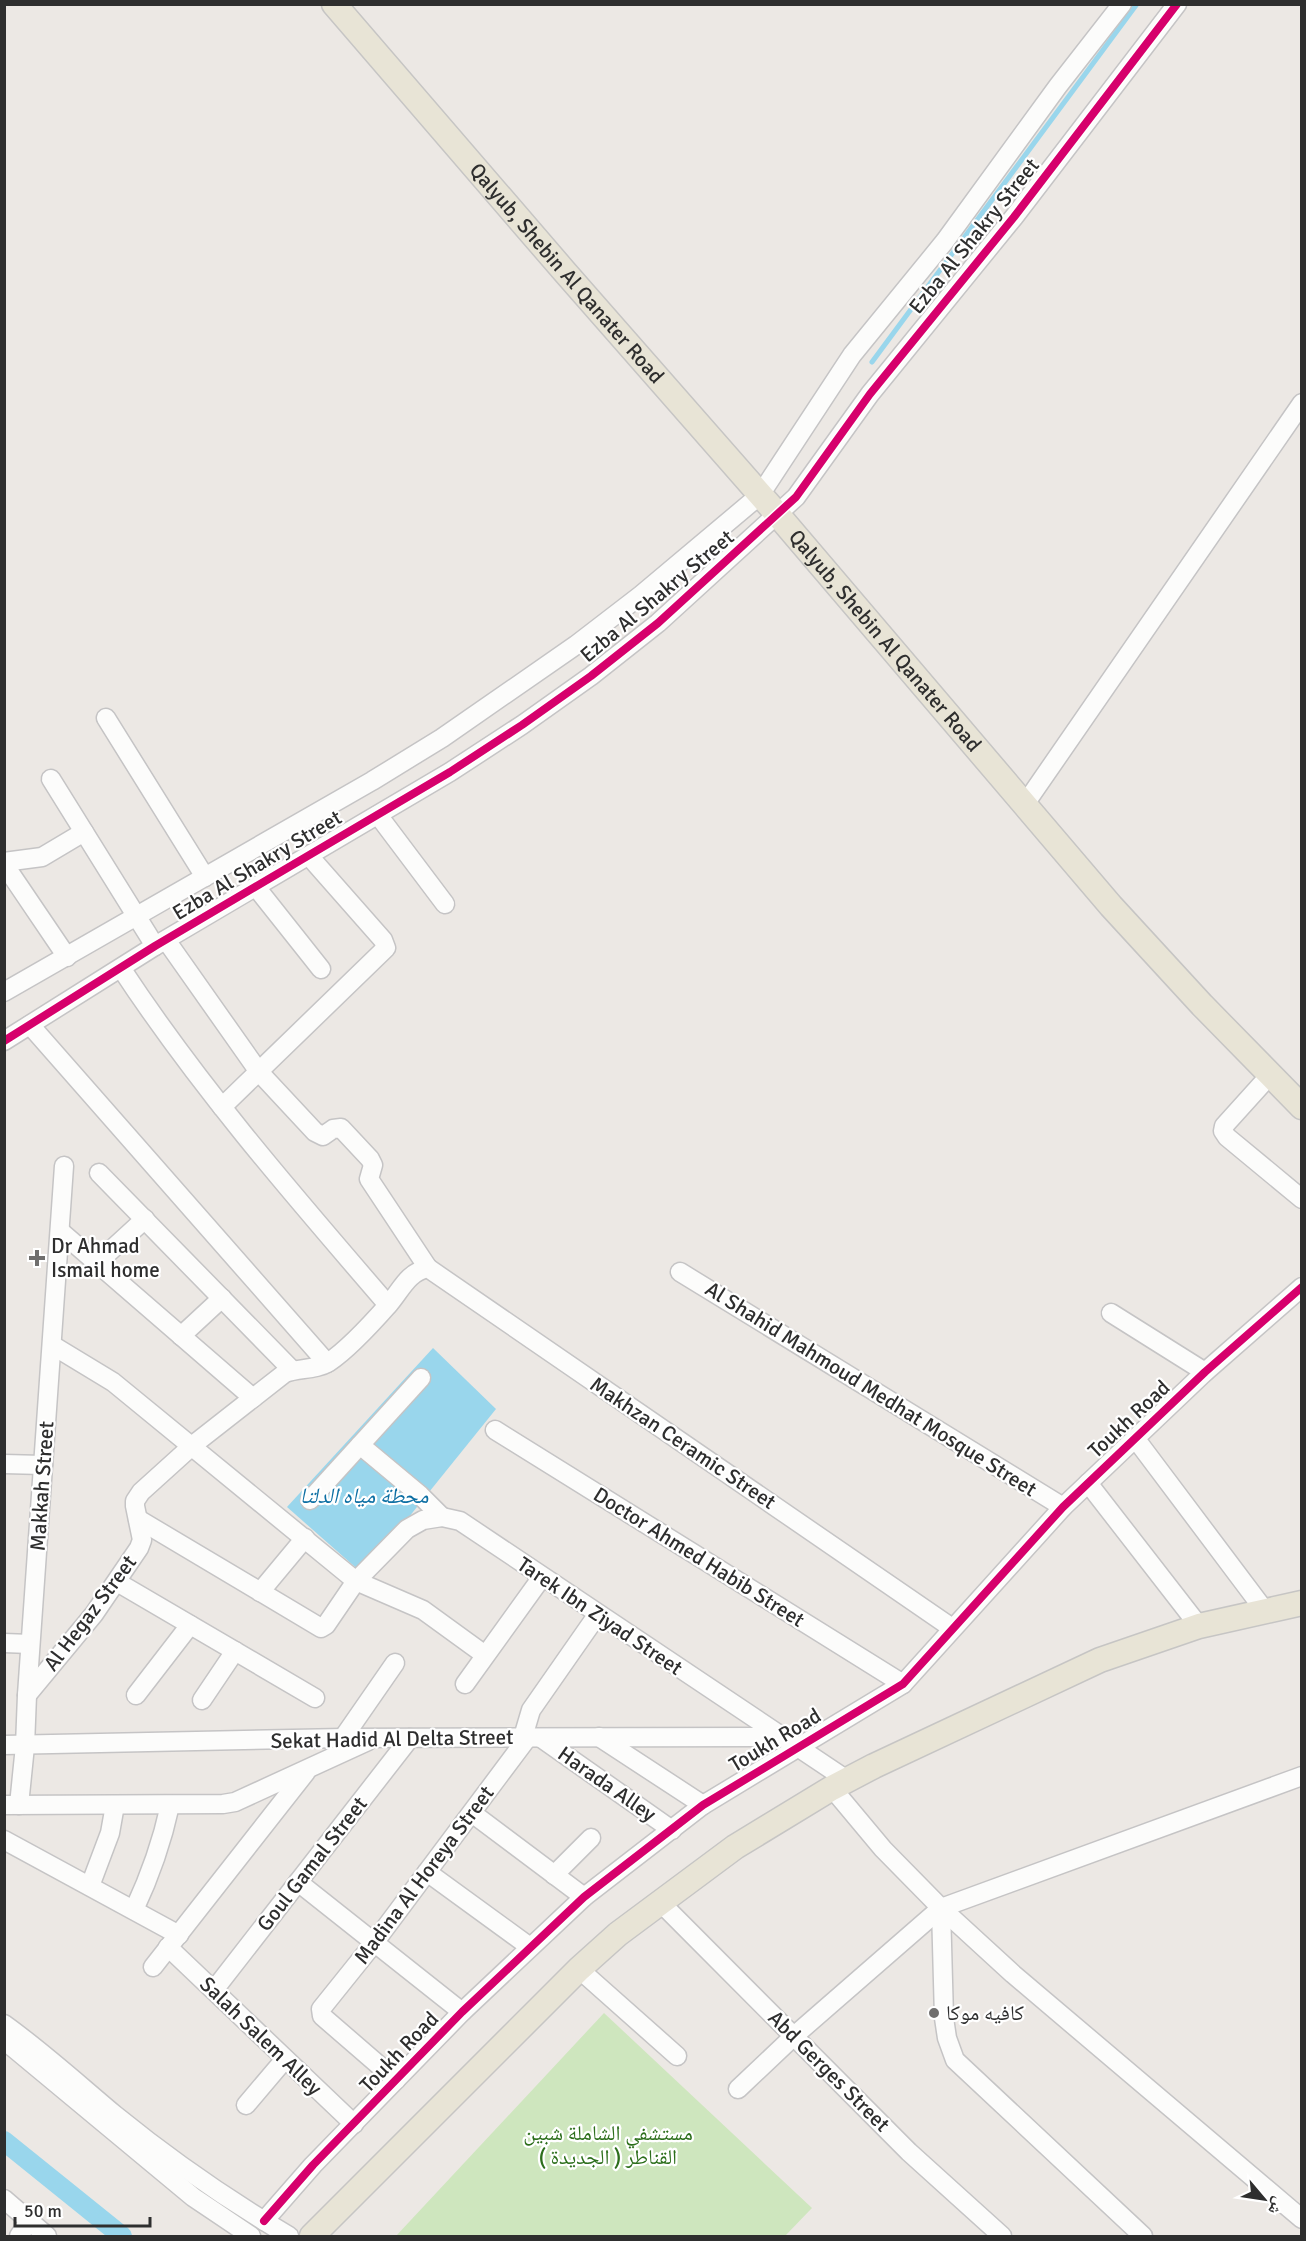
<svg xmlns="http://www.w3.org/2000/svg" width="1306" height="2241" viewBox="0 0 1306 2241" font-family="Signika,'Noto Naskh Arabic',sans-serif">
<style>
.green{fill:#cee6be}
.water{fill:#99d6ec}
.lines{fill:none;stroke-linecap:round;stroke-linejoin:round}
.stream{stroke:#99d6ec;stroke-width:5}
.canal{stroke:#99d6ec;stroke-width:20}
.minor-casing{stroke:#c5c4c5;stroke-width:21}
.major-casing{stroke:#c6c5c4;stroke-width:27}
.minor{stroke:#fcfcfb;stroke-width:18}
.major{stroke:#e8e4d6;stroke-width:24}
.cycleway-casing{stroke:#fff;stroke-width:11}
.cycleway{stroke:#d6006c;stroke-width:8}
.poi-dot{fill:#706f6e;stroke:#fff;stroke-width:2}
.labels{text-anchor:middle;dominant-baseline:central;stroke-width:4.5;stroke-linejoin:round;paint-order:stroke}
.street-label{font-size:21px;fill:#2e2e2e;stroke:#fff}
.poi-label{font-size:21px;fill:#2e2e2e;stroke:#fff;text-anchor:start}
.park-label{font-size:21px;fill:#2c6e1b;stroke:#fff}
.water-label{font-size:22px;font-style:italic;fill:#0d6fa3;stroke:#fff}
</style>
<rect width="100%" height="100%" fill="#ece8e4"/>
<!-- green -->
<polygon class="green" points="604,2013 812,2208 785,2236 396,2236"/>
<!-- water -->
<polygon class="water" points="433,1348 496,1409 363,1574 287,1507"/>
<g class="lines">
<!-- stream -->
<polyline class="stream" points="872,362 1137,4"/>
<!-- canal -->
<polyline class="canal" points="4,2141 122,2236"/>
<!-- minor casing -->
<g class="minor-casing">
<g id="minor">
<polyline points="106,718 205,877"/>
<polyline points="51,779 155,946"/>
<polyline points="1025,804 1302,403"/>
<polyline points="378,815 445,904"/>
<polyline points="4,862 42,857 84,832"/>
<polyline points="4,864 67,957"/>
<polyline points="256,887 321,969"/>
<polyline points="166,940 259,1072 315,1132 323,1136 333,1129 341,1128 370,1159 373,1165 369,1179 428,1268"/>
<path d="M121,968C200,1088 295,1197 388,1305"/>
<polyline points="4,992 372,781 442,738 576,645 641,595 760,495 852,355 945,241 1058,86 1122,4"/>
<polyline points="30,1025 327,1363"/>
<polyline points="4,1041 155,946 450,772 522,725 591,676 658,623 796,497 870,394 1014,217 1177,4"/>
<polyline points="1270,1075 1224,1126 1223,1131 1227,1137 1302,1199"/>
<polyline points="222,1107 386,948 383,940 309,856"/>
<polyline points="99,1173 292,1370"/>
<polyline points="60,1231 253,1398"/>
<polyline points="97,1263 145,1219"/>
<polyline points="680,1272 1063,1507"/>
<polyline points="1111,1313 1205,1372"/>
<polyline points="181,1336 222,1298"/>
<polyline points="52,1345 113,1382 356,1581 423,1610 485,1655"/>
<polyline points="495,1430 903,1684"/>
<polyline points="1135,1438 1265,1611"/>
<polyline points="360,1445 420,1495 442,1517"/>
<polyline points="4,1464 43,1465"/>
<polyline points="1088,1483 1199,1626"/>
<polyline points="310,1500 421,1378"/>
<polyline points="138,1519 321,1628 326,1625 356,1581 407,1529 423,1520 442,1517 460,1521 847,1780"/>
<polyline points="117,1582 315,1698"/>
<polyline points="260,1592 305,1538"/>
<polyline points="4,1643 30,1644"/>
<polyline points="465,1684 542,1577"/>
<path d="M27,1695L94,1614L139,1548L142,1540L135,1506V1501L141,1492L193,1445L285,1373C299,1368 316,1370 329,1362C347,1350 374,1321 389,1304C401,1290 408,1272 428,1268L952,1628"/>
<polyline points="136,1695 190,1625"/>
<polyline points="202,1700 235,1651"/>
<polyline points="523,1737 531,1710 598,1614"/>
<polyline points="599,1737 703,1805"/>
<polyline points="343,1738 395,1663"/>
<polyline points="541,1738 672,1830"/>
<polyline points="4,1745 343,1738 780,1737"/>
<polyline points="832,1788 883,1849 941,1908 1013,1974 1302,2219"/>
<polyline points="4,1805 223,1804 235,1802 368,1741"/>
<polyline points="19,1805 25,1746 27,1695 64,1166"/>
<polyline points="472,1813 584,1897"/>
<polyline points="4,1840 179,1935"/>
<polyline points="427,1872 530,1947"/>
<polyline points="554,1875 591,1838"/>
<polyline points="298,1882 462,2012"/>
<polyline points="90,1886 110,1833 115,1805"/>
<polyline points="660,1902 909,2152 1002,2236"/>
<polyline points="941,1908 944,2018 947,2038 955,2060 1143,2236"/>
<path d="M134,1910C150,1876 162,1842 170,1805"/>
<polyline points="168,1947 354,2124"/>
<polyline points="153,1967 306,1772"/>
<polyline points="579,1969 677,2056"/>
<polyline points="214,1990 410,1738"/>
<path d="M4,2024C43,2052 78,2084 115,2115C169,2159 228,2200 289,2236"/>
<polyline points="4,2040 193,2197 251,2236"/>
<polyline points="396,2080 322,2016 321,2009 374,1943 528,1737"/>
<polyline points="738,2089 794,2036 941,1908 1302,1776"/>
<polyline points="246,2105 285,2059"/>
<polyline points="4,2199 47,2236"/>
<polyline points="264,2221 313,2165 462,2012 584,1897 703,1805 903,1684 1063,1507 1205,1372 1302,1287"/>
<polyline points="19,2236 29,2221"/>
</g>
</g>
<!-- major casing -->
<g class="major-casing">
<g id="major">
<path id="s1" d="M334,4L564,271L778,515L1111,906L1202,1005L1302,1107"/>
<polyline points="312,2236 579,1969 618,1934 735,1847 832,1788 874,1766 1100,1660 1199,1626 1302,1603"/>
</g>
</g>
<!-- minor -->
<use href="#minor" class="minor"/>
<!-- major -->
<use href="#major" class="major"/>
<!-- cycleway casing -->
<g class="cycleway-casing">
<g id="cycleway">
<polyline points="4,1041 155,946 450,772 522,725 591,676 658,623 796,497 870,394 1014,217 1177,4"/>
<polyline points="264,2221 313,2165 462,2012 584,1897 703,1805 903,1684 1063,1507 1205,1372 1302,1287"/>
</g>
</g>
<!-- cycleway -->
<use href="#cycleway" class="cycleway"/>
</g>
<!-- markers -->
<g class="poi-dot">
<path d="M34 1249h6v6h6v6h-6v6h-6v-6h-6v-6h6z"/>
<circle cx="934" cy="2013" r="6"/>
</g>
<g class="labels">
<!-- street labels -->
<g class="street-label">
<text transform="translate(974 236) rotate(-51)">Ezba Al Shakry Street</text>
<text stroke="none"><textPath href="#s1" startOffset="356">Qalyub, Shebin Al Qanater Road</textPath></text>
<text transform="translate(657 596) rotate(-40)">Ezba Al Shakry Street</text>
<text stroke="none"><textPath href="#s1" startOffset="842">Qalyub, Shebin Al Qanater Road</textPath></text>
<text transform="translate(257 865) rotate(-31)">Ezba Al Shakry Street</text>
<text transform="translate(871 1389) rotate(32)">Al Shahid Mahmoud Medhat Mosque Street</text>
<text transform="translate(1129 1419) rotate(-43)">Toukh Road</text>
<text transform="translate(683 1443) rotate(34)">Makhzan Ceramic Street</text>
<text transform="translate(42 1486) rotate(-86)">Makkah Street</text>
<text transform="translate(699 1557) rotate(32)">Doctor Ahmed Habib Street</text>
<text transform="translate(90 1613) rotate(-53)">Al Hegaz Street</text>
<text transform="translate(600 1616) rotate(34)">Tarek Ibn Ziyad Street</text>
<text transform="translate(392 1739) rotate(-1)">Sekat Hadid Al Delta Street</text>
<text transform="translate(775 1740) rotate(-31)">Toukh Road</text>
<text transform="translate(607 1784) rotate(35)">Harada Alley</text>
<text transform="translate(312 1864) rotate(-52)">Goul Gamal Street</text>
<text transform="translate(424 1875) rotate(-53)">Madina Al Horeya Street</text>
<text transform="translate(261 2036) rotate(44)">Salah Salem Alley</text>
<text transform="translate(399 2052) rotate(-46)">Toukh Road</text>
<text transform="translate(829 2071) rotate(45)">Abd Gerges Street</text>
</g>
<!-- poi labels -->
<g class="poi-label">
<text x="51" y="1246">Dr Ahmad<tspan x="51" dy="24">Ismail home</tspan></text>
<text x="946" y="2013">كافيه موكا</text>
</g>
<!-- park labels -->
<g class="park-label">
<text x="608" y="2133">مستشفي الشاملة شبين<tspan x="608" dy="24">القناطر ( الجديدة )</tspan></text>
</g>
<!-- water labels -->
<g class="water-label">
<text x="364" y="1495">محطة مياه الدلتا</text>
</g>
</g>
<!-- border -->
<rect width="1306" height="2241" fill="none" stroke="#2e2e2e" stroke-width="12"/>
<!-- north arrow -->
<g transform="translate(1264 2199) rotate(119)" stroke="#ffffff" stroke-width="4.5" paint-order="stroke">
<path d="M0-4.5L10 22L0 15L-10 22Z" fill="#2e2e2e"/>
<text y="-9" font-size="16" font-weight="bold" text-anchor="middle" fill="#2e2e2e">ش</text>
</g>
<!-- scale -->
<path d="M15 2217v9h135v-9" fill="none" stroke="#2e2e2e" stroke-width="3"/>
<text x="24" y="2217" font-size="18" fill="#2e2e2e" stroke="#ffffff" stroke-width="4.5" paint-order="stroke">50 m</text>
</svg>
